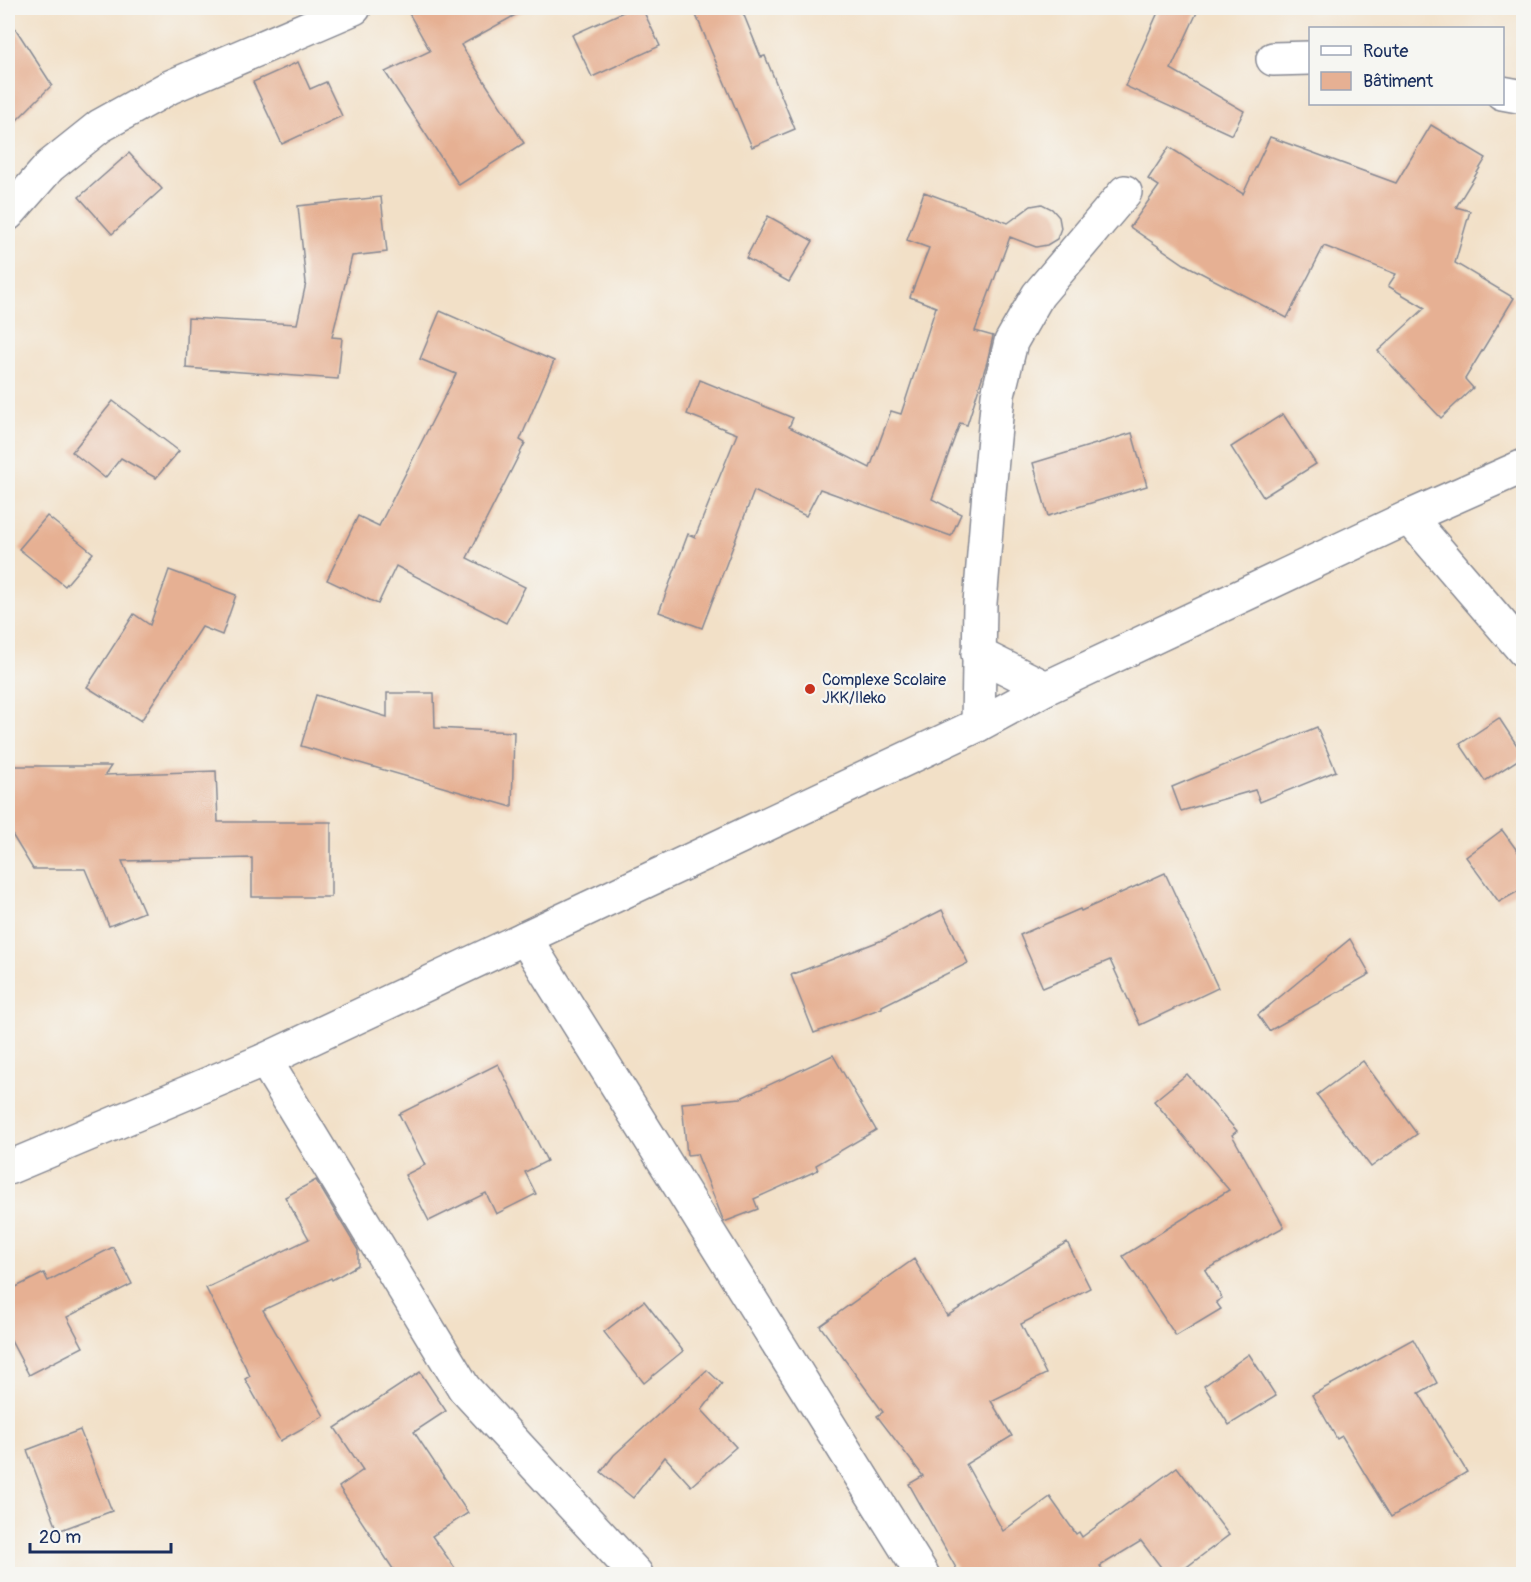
<svg xmlns="http://www.w3.org/2000/svg" width="1531" height="1582" viewBox="0 0 1531 1582" font-family="Pangolin,sans-serif">
<style>
.building{fill:#e6b093}
.lines{fill:none;stroke-linecap:round;stroke-linejoin:round}
.minor-casing{stroke:#868892;stroke-width:36}
.highway-casing{stroke:#868892;stroke-width:36}
.minor{stroke:#fff;stroke-width:33}
.highway{stroke:#fff;stroke-width:33}
.poi-dot{fill:#c8321e;stroke:#f6f6f2;stroke-width:2}
.labels{text-anchor:middle;dominant-baseline:central;stroke-width:4.5;stroke-linejoin:round;paint-order:stroke}
.poi-label{font-size:16px;fill:#1b2f5e;stroke:#f6f6f2;text-anchor:start}
</style>
<rect width="100%" height="100%" fill="#f6f6f2"/>
<filter id="ink" filterUnits="userSpaceOnUse"><feTurbulence type="fractalNoise" baseFrequency=".0167" numOctaves="2"/><feDisplacementMap in="SourceGraphic" scale="12" xChannelSelector="R" yChannelSelector="G"/><feConvolveMatrix kernelMatrix="1 2 1 2 8 2 1 2 1" color-interpolation-filters="sRGB"/></filter>
<filter id="wash" filterUnits="userSpaceOnUse"><feTurbulence type="fractalNoise" baseFrequency=".008" numOctaves="4" result="noise"/><feDisplacementMap in="SourceGraphic" scale="24" xChannelSelector="R" yChannelSelector="G"/><feGaussianBlur stdDeviation="1.35" result="paint"/><feColorMatrix in="noise" values="0 0 0 0 0 0 0 0 0 0 0 0 0 0 0 0 0 1.4 0 .05"/><feComposite in="paint" operator="in"/></filter>
<g filter="url(#wash)">
<rect width="100%" height="100%" fill="#f2e0c7"/>
<g id="blocks">
<!-- building -->
<g class="building">
<polygon points="406,8 528,8 461,45 524,143 459,185 385,72 430,51"/>
<polygon points="632,8 642,8 660,46 592,77 572,35"/>
<polygon points="693,8 741,8 761,57 765,56 795,129 752,147"/>
<polygon points="1160,8 1199,8 1171,69 1244,111 1232,135 1125,86"/>
<polygon points="8,17 52,85 8,129"/>
<polygon points="298,62 310,89 326,82 342,116 282,144 253,82"/>
<polygon points="1431,125 1486,158 1456,207 1470,211 1455,263 1514,298 1465,379 1473,388 1441,418 1378,351 1425,308 1388,286 1396,274 1324,246 1287,318 1184,264 1130,227 1159,186 1148,179 1169,147 1243,194 1270,137 1396,183"/>
<polygon points="129,153 162,189 112,234 79,197"/>
<polygon points="924,192 1008,223 1031,206 1042,204 1052,209 1059,217 1061,228 1057,239 1047,245 1036,247 1010,237 975,331 993,336 987,362 967,425 960,423 932,499 961,514 951,536 820,489 806,516 754,491 702,628 659,612 688,534 695,537 737,434 687,414 700,380 793,418 789,427 870,468 891,411 901,414 936,307 910,297 929,248 907,240"/>
<polygon points="381,197 387,252 352,256 332,337 342,338 338,379 186,368 188,318 297,324 306,283 298,206"/>
<polygon points="768,216 813,241 789,282 746,258"/>
<polygon points="440,311 554,361 520,440 525,443 467,558 525,587 506,623 396,566 378,604 327,580 358,516 379,526 456,374 420,359"/>
<polygon points="113,401 179,451 156,478 121,458 105,478 72,452"/>
<polygon points="1283,414 1316,464 1263,497 1231,447"/>
<polygon points="1132,433 1147,486 1048,516 1033,463"/>
<polygon points="47,516 93,553 65,586 19,549"/>
<polygon points="169,570 236,595 222,635 202,627 141,721 87,687 134,614 150,625"/>
<polygon points="387,693 434,693 435,728 514,732 512,807 301,746 316,695 387,717"/>
<polygon points="1499,718 1524,756 1485,781 1460,744"/>
<polygon points="1317,727 1336,771 1260,802 1255,790 1181,811 1172,787"/>
<polygon points="8,766 111,766 105,775 216,771 218,822 331,822 331,897 252,897 252,858 122,861 144,912 109,926 85,869 33,869 8,828"/>
<polygon points="1502,830 1524,860 1524,888 1499,902 1466,857"/>
<polygon points="1165,873 1218,988 1140,1025 1110,960 1043,988 1020,935 1080,909 1081,911"/>
<polygon points="942,910 968,963 882,1006 882,1008 814,1033 791,975 885,939"/>
<polygon points="1350,939 1370,974 1269,1031 1258,1015"/>
<polygon points="833,1055 876,1130 816,1165 818,1170 754,1199 758,1209 724,1222 697,1154 687,1155 682,1103 741,1098"/>
<polygon points="1363,1061 1417,1134 1371,1167 1317,1095"/>
<polygon points="498,1064 547,1161 525,1172 536,1194 496,1214 486,1193 429,1221 405,1175 425,1165 399,1114"/>
<polygon points="1187,1074 1237,1131 1232,1135 1284,1227 1205,1270 1222,1298 1216,1302 1221,1309 1176,1336 1123,1256 1229,1190 1154,1101"/>
<polygon points="316,1180 358,1250 358,1265 332,1280 331,1278 263,1310 324,1416 280,1441 245,1379 250,1376 206,1288 309,1239 285,1197"/>
<polygon points="1067,1242 1090,1288 1021,1324 1046,1374 991,1401 1012,1436 966,1464 1003,1531 1050,1497 1076,1534 1079,1532 1082,1537 1177,1467 1229,1535 1176,1575 1167,1575 1141,1541 1100,1566 1105,1575 960,1575 909,1484 923,1476 877,1416 883,1412 820,1326 914,1259 947,1316"/>
<polygon points="113,1247 132,1284 67,1317 83,1347 29,1375 8,1335 8,1291 44,1273 48,1281"/>
<polygon points="644,1301 683,1351 644,1383 604,1332"/>
<polygon points="1413,1339 1437,1383 1419,1393 1467,1472 1391,1517 1342,1436 1337,1439 1312,1395"/>
<polygon points="1249,1354 1276,1396 1229,1425 1204,1386"/>
<polygon points="707,1370 722,1384 702,1410 736,1447 691,1486 665,1457 633,1498 601,1472 614,1455"/>
<polygon points="420,1372 446,1411 414,1432 468,1513 432,1536 460,1575 397,1575 339,1487 363,1470 335,1428"/>
<polygon points="80,1430 112,1511 58,1531 27,1450"/>
</g>
</g>
</g>
<g filter="url(#ink)">
<use href="#blocks" fill-opacity="0" stroke="#868892" stroke-width="1.5"/>
<g class="lines">
<!-- minor casing -->
<g class="minor-casing">
<g id="minor">
<polyline points="1273,59 1310,58"/>
<polyline points="1502,93 1524,97"/>
<polyline points="8,214 50,166 100,126 170,87 354,8"/>
<polyline points="1409,517 1524,651"/>
<polyline points="978,654 1046,688"/>
<polyline points="978,725 980,603 989,492 998,395 1011,342 1038,295 1125,192"/>
<polyline points="525,938 922,1574"/>
<polyline points="265,1060 464,1388 636,1574"/>
</g>
</g>
<!-- highway casing -->
<g class="highway-casing">
<polyline id="highway" points="8,1168 265,1060 978,725 1046,688 1409,517 1524,466"/>
</g>
<!-- minor -->
<use href="#minor" class="minor"/>
<!-- highway -->
<use href="#highway" class="highway"/>
</g>
</g>
<!-- markers -->
<circle class="poi-dot" cx="810" cy="689" r="6"/>
<g class="labels">
<!-- poi labels -->
<g class="poi-label">
<text x="822" y="680">Complexe Scolaire<tspan x="822" dy="18">JKK/Ileko</tspan></text>
</g>
</g>
<!-- margin -->
<rect width="1531" height="1582" fill="none" stroke="#f6f6f2" stroke-width="30"/>
<!-- legend -->
<rect x="1309" y="27" width="195" height="78" fill="#f6f6f2" stroke="#9ea6b7" stroke-width="1.5"/>
<rect x="1321" y="46" width="30" height="9" fill="#ffffff" stroke="#9ea6b7" stroke-width="1.5"/>
<text x="1363" y="57" font-size="18" fill="#1b2f5e">Route</text>
<rect x="1321" y="72" width="30" height="18" fill="#e6b093" stroke="#9ea6b7" stroke-width="1.5"/>
<text x="1363" y="87" font-size="18" fill="#1b2f5e">Bâtiment</text>
<!-- scale -->
<path d="M30 1543v9h141v-9" fill="none" stroke="#1b2f5e" stroke-width="3"/>
<text x="39" y="1543" font-size="18" fill="#1b2f5e" stroke="#f6f6f2" stroke-width="4.5" paint-order="stroke">20 m</text>
</svg>
